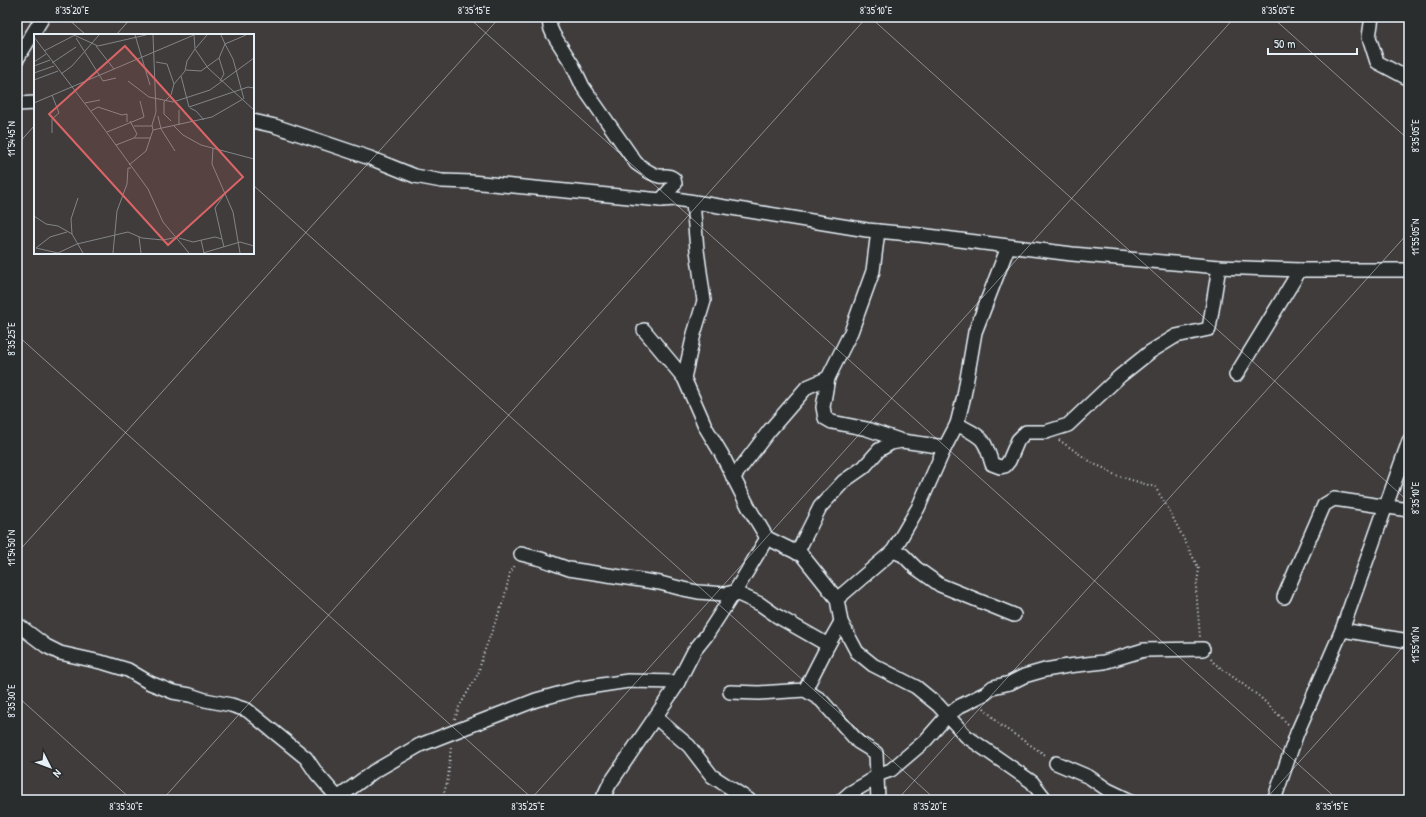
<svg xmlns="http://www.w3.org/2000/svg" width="1426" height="817" viewBox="0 0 1426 817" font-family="'Patrick Hand',sans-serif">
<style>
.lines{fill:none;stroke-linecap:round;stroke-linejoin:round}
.minor-casing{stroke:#e8f1f8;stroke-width:16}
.path{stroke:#e8f1f8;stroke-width:2;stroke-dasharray:1 3;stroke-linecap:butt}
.minor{stroke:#2a2d2e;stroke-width:13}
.ticks{fill:none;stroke:#e8f1f8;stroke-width:1;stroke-opacity:0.45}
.inset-road{fill:none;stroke:#838487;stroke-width:1}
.view{fill:#db6466;fill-opacity:0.15;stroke:#db6466;stroke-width:2}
.inset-edge{fill:none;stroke:#e8f1f8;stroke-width:2}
.neatline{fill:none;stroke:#e8f1f8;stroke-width:1.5}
.ticks-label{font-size:10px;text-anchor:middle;fill:#e8f1f8}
</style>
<rect width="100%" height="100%" fill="#403c3c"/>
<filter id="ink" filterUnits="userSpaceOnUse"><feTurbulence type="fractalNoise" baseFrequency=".025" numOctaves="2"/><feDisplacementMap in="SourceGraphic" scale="8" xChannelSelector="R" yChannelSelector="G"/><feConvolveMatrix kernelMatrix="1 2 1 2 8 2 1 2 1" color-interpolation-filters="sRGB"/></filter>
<g filter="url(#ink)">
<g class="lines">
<!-- minor casing -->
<g class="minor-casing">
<g id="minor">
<path d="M549,17L550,27L553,34L572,64L583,87L636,163C643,168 650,174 659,176C667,177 667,174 674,179L675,184L661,200"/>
<polyline points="1372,17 1369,37 1377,62 1409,79"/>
<polyline points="17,59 43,17"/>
<polyline points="17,104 35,103"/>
<polyline points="253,121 275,126 370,158 415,176 442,181 471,182 661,200 676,199 867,230 920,235 1072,254 1219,267 1300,270 1409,270"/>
<polyline points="693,202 697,250 704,301 694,334 684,378 706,428 721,453 749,508 767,538 802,555 837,599 841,622 857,652 873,665 916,687 938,705 966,736 1032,782 1046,800"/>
<polyline points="878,231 873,271 851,332 828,378 823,407 825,418 832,422 867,429 902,441 945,447"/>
<polyline points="1008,247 975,332 964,396 957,424 945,447 918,508 893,551 903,555 916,568 940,585 1014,615"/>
<polyline points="644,330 684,378"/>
<polyline points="1236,375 1300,270"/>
<path d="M957,424C982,438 984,436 992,464L1000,467L1005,466L1009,461L1018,440L1026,432H1046L1068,425L1120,376L1150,352L1176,336L1209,329L1219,267"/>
<polyline points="733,478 769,431 807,387 828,378"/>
<polyline points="797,553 820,507 844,481 864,467 879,450 891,443 902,441"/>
<polyline points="521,554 541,559 569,569 660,583 683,589 698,592 725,594 734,592 760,604 777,616 828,645"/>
<polyline points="1284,597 1324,505 1334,499 1409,510"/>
<polyline points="837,599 893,551"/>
<polyline points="17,624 46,646 60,653 105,663 128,670 150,683 173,692 190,695 205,700 231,705 247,710 306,758 317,774 338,798"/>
<polyline points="1342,630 1409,641"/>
<polyline points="805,690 828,645 841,622"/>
<polyline points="730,692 759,693 805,690 821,700 858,742 876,753 878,800"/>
<polyline points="655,717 689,746 712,776 749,800"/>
<polyline points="1056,763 1089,777 1108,790 1129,800"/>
<polyline points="335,800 373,772 420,745 536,700 576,689 628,681 678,682"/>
<polyline points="602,800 609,785 675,688 694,651 706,636 739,585 767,538"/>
<polyline points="842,800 850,793 869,782 877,775 891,770 925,741 947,716 960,706 986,693 993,687 1010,683 1024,676 1045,670 1068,666 1104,662 1144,650 1203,649"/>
<polyline points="1274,800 1297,733 1342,630 1409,441"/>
</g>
</g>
<!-- path -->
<g class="path">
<polyline points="1059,440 1094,464 1106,469 1115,475 1155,487 1168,508 1199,569 1196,589 1200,637"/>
<polyline points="1211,659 1214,663 1260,697 1288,724"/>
<polyline points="984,708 1000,725 1047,756"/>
<polyline points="455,719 459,707 478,674 483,655 504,599 510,573 516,564"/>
<polyline points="442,800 448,779 451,746"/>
</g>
<!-- minor -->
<use href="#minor" class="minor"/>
</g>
</g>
<!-- ticks -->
<path class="ticks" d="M66,17L86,35M468,17L1338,800M870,17L1409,502M1272,17L1409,140M116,35L132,17M17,145L35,125M253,185L936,800M17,335L534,800M17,553L500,17M17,696L132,800M162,800L867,17M530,800L1235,17M897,800L1409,232M1265,800L1409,640"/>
<!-- overview -->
<g transform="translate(34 34)">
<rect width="220" height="220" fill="#403c3c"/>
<path class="inset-road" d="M40,1L64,12L112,1M101,1L116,51M160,1L161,15L174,34L220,76M0,3L68,92L114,155L129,188L155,219M42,4L69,47L82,44M62,12L80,35M162,14L173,1M10,17L41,1M185,24L190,40L186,47M0,28L12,20M122,28L133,30L140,50L137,61L130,68V80L137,87M18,29L42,13M0,32L16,26M152,36L167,37L185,24L191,10L187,1M0,39L20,32M27,40L38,32L65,1M147,42L155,73M0,46L24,37M94,47L115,63L139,68L176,56L220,24M140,50L151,37L153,27L161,15M210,65L199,25L191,10L212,1M0,69L160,1M51,69L66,66M155,73L214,53L220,54M156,74L162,77L170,86M145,76V91M57,77L64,73L88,81L93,80V88M124,82L127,95L141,117M96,87L103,100L100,104M100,92H118M140,92L149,101L167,111L220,125M119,96L178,83L209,65M73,98L110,83L106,67M18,99V85L25,79L18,61M82,111L100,104H117M179,114L178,130L199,178L206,219M95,131L112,117L119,96L118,91L122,78L119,1M0,182L12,190L24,192L38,200L49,219M38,200L37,185L44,164M105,203L107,219M145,204L159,208L181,203L188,205L190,213M188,205L181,174L190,161M167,206L170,219M2,214L16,203L33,198M2,214L24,219M24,219L43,210L94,198L108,204L129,206L144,203M79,219L83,177L93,150L94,134H97M169,219L206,208L220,212"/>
<path class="view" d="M91,12L209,143L134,211L15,80Z"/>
<rect width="220" height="220" class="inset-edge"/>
</g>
<!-- margin -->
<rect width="1426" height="817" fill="none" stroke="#2a2d2e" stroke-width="44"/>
<!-- north arrow -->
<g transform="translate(50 767) rotate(132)" stroke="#2a2d2e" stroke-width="3" paint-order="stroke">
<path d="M0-3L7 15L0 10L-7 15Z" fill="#e8f1f8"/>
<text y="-6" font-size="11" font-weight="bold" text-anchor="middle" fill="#e8f1f8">N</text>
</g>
<!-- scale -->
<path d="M1268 48v6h89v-6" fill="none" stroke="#e8f1f8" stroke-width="2"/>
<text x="1274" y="48" font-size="12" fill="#e8f1f8" stroke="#2a2d2e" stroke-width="3" paint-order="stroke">50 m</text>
<rect x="22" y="22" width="1382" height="773" class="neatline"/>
<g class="ticks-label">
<text x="72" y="14">8°35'20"E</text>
<text x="474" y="14">8°35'15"E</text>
<text x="876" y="14">8°35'10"E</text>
<text x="1278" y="14">8°35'05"E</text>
<text transform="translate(1415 136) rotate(-90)" y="4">8°35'05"E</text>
<text transform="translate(11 139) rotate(-90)" y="4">11°54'45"N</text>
<text transform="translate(1415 237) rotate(-90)" y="4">11°55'05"N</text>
<text transform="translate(11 339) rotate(-90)" y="4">8°35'25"E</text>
<text transform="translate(1415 498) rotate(-90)" y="4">8°35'10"E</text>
<text transform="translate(11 548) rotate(-90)" y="4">11°54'50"N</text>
<text transform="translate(1415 645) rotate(-90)" y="4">11°55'10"N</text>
<text transform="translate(11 701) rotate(-90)" y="4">8°35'30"E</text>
<text x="126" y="810">8°35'30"E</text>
<text x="528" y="810">8°35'25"E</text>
<text x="930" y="810">8°35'20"E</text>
<text x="1332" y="810">8°35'15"E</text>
</g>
</svg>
